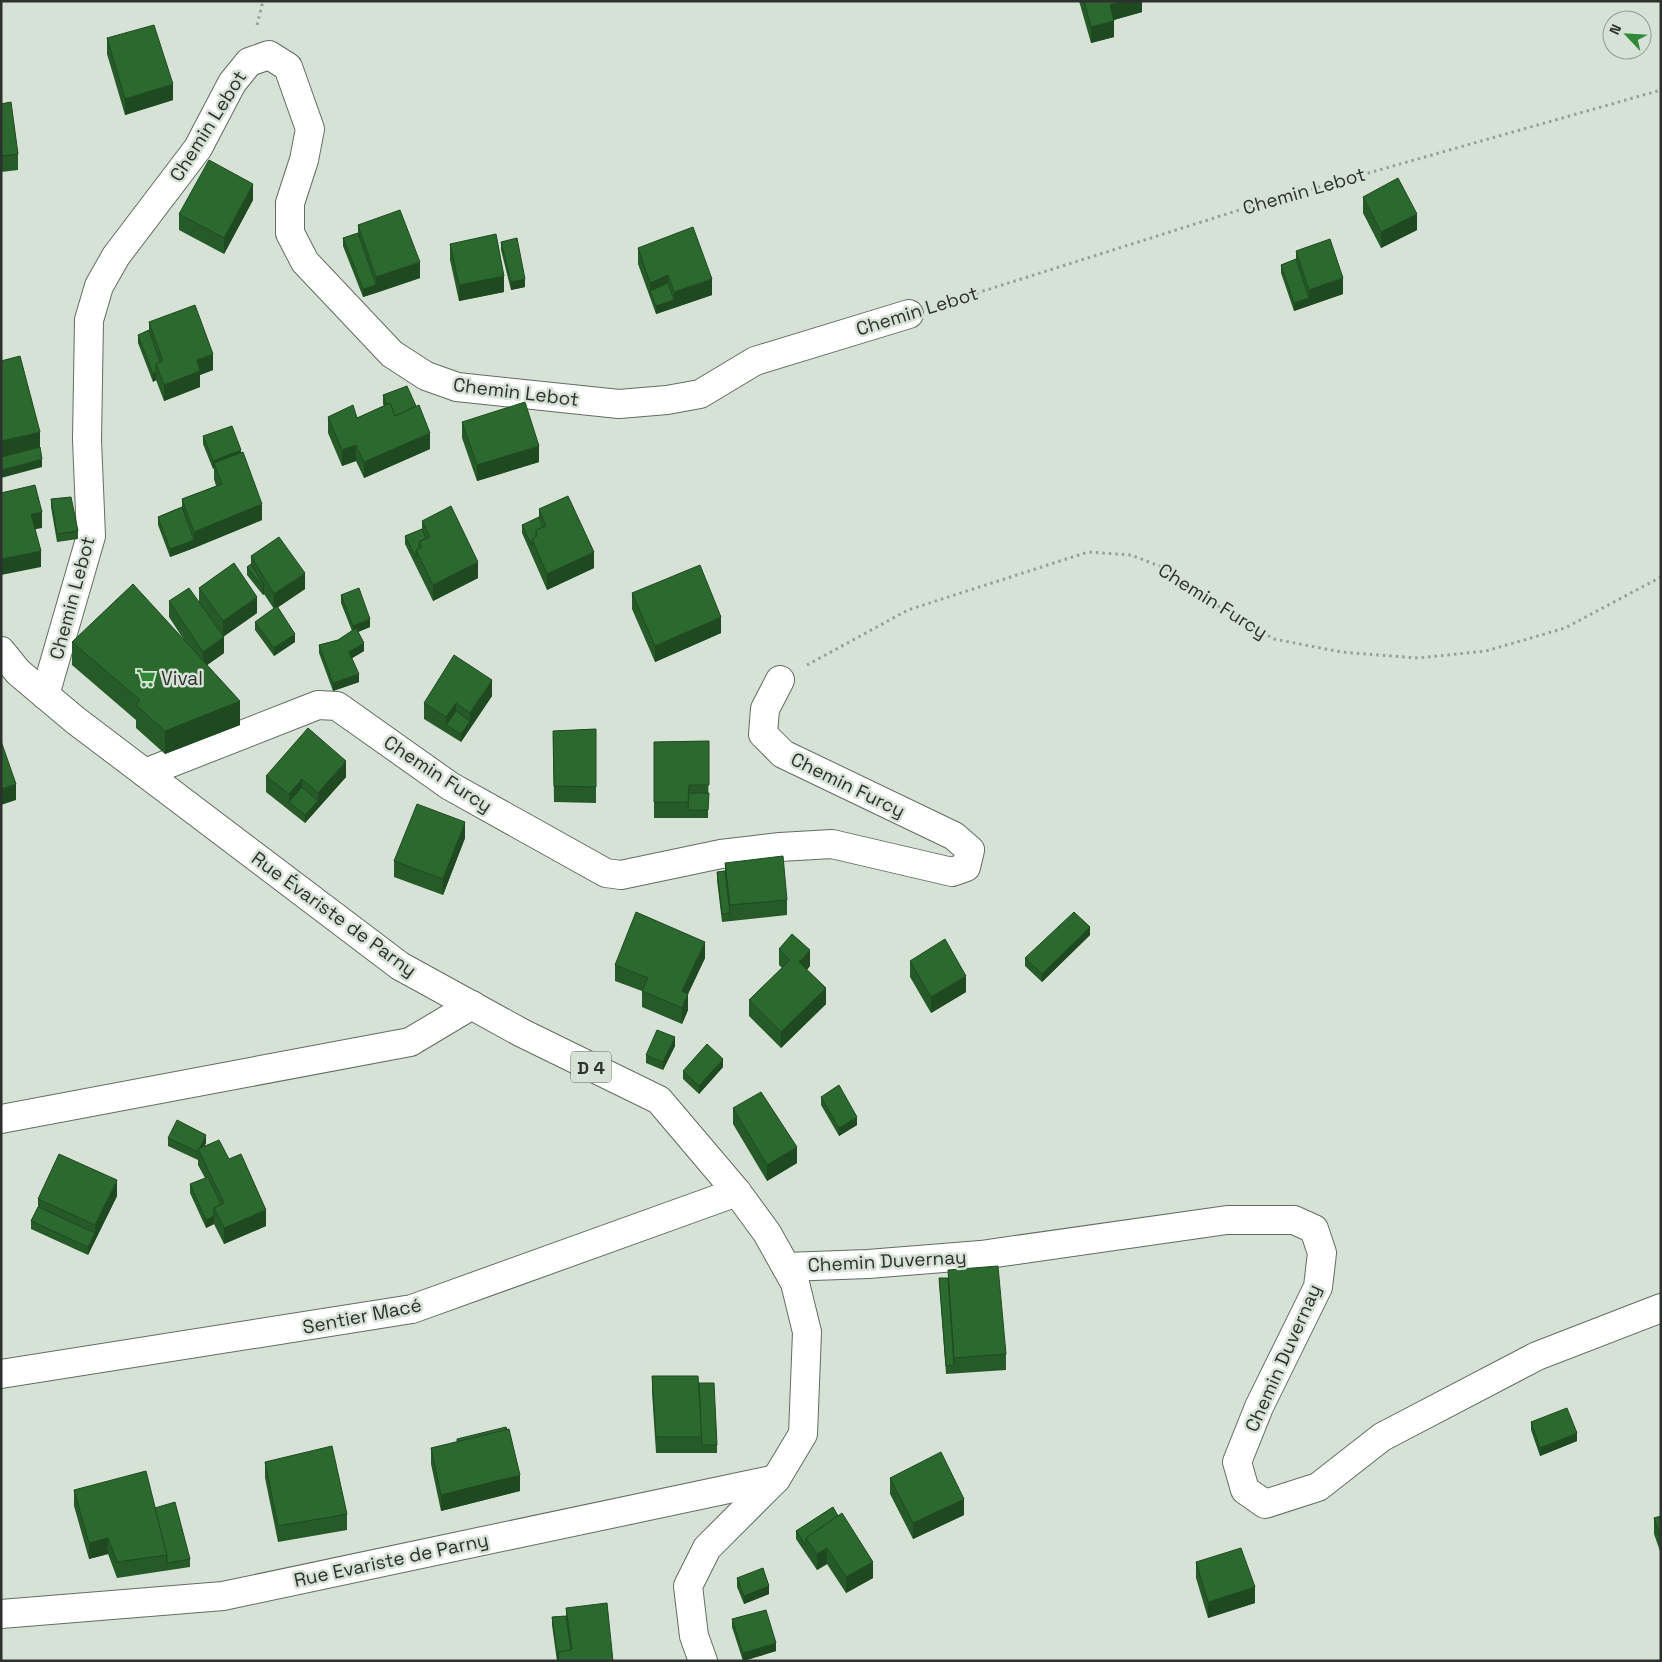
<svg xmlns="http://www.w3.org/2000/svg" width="1662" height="1662" viewBox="0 0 1662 1662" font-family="'Space Grotesk',sans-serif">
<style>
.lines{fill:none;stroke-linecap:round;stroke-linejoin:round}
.minor-casing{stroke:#626c62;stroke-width:30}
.major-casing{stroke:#626c62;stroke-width:30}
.path{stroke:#979f97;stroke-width:3;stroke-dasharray:2.5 4;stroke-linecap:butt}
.minor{stroke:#fff;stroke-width:28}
.major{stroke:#fff;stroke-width:28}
.wall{fill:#265a28}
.shaded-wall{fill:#1f4a21}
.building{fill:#2c692f;stroke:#1f4a21}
.labels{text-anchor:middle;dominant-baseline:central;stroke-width:5;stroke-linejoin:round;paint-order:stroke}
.shield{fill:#d7e2d7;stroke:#606660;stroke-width:1}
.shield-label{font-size:18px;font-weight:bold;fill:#2d312d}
.street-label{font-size:19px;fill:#2d312d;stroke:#d7e2d7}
.poi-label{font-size:19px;fill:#2d312d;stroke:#d7e2d7;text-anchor:start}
</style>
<rect width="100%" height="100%" fill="#d7e2d7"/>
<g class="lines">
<!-- minor casing -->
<g class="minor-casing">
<g id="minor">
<polyline points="45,695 91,536 87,440 89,320 99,286 116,256 198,148 232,83 249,62 269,55 288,67 310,129 304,160 290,203 290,233 305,262 392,354 426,376 457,387 619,404 667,400 700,394 755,361 909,314"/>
<polyline points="145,773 318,705 337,706 450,786 606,873 621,875 721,854 780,847 832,844 952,872 966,867 970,850 954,836 783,754 763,734 765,709 780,680"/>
<polyline points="1,1119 410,1042 472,1005"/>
<polyline points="786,1267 868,1264 981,1255 1227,1220 1294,1220 1314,1229 1322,1253 1318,1287 1259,1407 1237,1462 1245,1490 1265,1504 1318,1487 1382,1437 1537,1356 1661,1308"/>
<polyline points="1,1374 412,1309 737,1192"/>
<polyline points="1,1614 223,1596 776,1479"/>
</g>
</g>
<!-- major casing -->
<g class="major-casing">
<polyline id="major" points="1,651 18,672 75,720 400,966 522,1033 659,1100 737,1192 767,1233 795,1283 807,1332 803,1434 776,1479 707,1548 688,1586 694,1636 703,1661"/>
</g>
<!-- path -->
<g class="path">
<polyline points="257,25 263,1"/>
<polyline points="939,305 1252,206 1661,90"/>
<polyline points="807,665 908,610 1088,552 1131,555 1167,569 1208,600 1274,639 1341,652 1418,658 1486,651 1565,628 1661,577"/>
</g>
<!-- minor -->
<use href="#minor" class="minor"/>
<!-- major -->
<use href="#major" class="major"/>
</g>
<!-- wall -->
<g class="wall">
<polygon points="1079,1 1142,1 1142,12 1114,20 1114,37 1091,43"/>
<polygon points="107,38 173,100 125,115 107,54"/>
<polygon points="1,104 18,154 18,170 1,172"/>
<polygon points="1363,197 1417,230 1381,248 1363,213"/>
<polygon points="253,200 224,254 179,230 179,214"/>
<polygon points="358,225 420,278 363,297 343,246 343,238 358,233"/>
<polygon points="501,242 525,287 511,290 501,250"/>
<polygon points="450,244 504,292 459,301 450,260"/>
<polygon points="638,248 712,295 656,314 638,264"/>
<polygon points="1296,251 1343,294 1294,311 1281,273 1281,265 1296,259"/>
<polygon points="149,322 213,370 200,375 200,387 164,401 156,380 153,382 138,343 138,335 149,330"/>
<polygon points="383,395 430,449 364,478 356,461 342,466 328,433 328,417 357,418 384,406 383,404"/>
<polygon points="462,422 539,462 477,481 462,438"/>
<polygon points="203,436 241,452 262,520 194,548 170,557 158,525 158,517 182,507 182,499 216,486 214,479 214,468 213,469 203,444"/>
<polygon points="51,499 78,531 78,539 57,542 51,507"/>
<polygon points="539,509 594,568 547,590 522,533 522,525 539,517"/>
<polygon points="422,521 478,578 433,601 405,544 405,536 422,529"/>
<polygon points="251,556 305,589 278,607 295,642 274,656 255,630 255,622 274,609 264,594 263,595 247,575 247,567 251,564"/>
<polygon points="199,588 257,613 224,636 224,653 207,665 240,725 165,754 136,728 136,720 72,665 72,642 184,640 169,617 169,601 199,601"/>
<polygon points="632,593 721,633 655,662 632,609"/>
<polygon points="341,595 370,627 358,632 364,651 352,658 359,682 333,691 319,653 319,645 338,640 352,631 341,603"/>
<polygon points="492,696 461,742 424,719 424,703"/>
<polygon points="596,729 596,803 554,802 553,731"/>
<polygon points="709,741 708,818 654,818 654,742"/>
<polygon points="266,776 346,777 305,823 266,792"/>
<polygon points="465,838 443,895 394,877 394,861"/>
<polygon points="725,863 787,900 787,915 722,922 717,880 717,872 725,871"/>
<polygon points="1090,935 1042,982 1025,966 1025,958"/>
<polygon points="779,949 810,966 807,970 826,1004 781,1048 749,1016 749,1000 782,968 779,965"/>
<polygon points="705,958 688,994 688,1010 682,1024 642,1007 642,991 615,981 615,965"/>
<polygon points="910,961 966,992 931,1013 910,977"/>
<polygon points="675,1046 663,1070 646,1063 646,1055"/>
<polygon points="723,1067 699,1094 683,1079 683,1071"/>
<polygon points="821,1097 857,1125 839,1136 821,1105"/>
<polygon points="733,1108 797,1163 767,1181 733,1124"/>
<polygon points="168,1138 206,1143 204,1146 229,1159 266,1226 224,1244 214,1224 206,1228 190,1193 190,1184 205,1178 198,1165 198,1160 168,1146"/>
<polygon points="117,1196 88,1255 31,1229 31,1221 38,1207 38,1199"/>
<polygon points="948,1270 1006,1354 1006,1370 946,1374 939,1278 948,1278"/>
<polygon points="652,1376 699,1383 717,1445 717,1453 656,1453 652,1392"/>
<polygon points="1531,1422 1577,1441 1540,1456 1531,1430"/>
<polygon points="457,1439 520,1491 441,1511 431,1464 431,1448 457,1442"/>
<polygon points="265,1462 347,1514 347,1530 278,1542 265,1478"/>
<polygon points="890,1478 964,1515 913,1539 890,1494"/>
<polygon points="74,1490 155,1508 190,1559 190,1567 117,1578 108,1554 89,1559 74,1506"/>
<polygon points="833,1507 873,1578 846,1593 827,1564 817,1570 796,1539 796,1531"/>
<polygon points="1661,1516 1661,1554 1654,1534 1654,1518"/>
<polygon points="1196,1562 1255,1603 1208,1618 1196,1578"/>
<polygon points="737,1578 769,1594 744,1604 737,1587"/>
<polygon points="566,1608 613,1661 557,1661 552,1625 552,1617 566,1616"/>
<polygon points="732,1619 776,1651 743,1661 732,1627"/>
</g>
<!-- shaded-wall -->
<g class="shaded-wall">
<polygon points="1123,1 1142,1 1142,12 1110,21 1110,5"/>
<polygon points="1114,21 1114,37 1091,43 1091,27"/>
<polygon points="173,84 173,100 125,115 125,99"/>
<polygon points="253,184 253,200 224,254 224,238"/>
<polygon points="1417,214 1417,230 1381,248 1381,232"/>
<polygon points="420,262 420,278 376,293 376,277"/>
<polygon points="668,275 668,291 650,291 650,283"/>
<polygon points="504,276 504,292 459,301 459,285"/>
<polygon points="1343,278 1343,294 1294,311 1294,303 1309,298 1309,290"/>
<polygon points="525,279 525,287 511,290 511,282"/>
<polygon points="712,279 712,295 674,308 674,292"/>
<polygon points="376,285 376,293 363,297 363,289"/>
<polygon points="674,300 674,308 656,314 656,306"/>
<polygon points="213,354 213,370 200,375 200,387 164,401 164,385 197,360"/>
<polygon points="156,372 156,380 153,382 153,374"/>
<polygon points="40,432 40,456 1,465 1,441"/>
<polygon points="430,433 430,449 364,478 364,462"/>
<polygon points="356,445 356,461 342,466 342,450"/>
<polygon points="539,446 539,462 477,481 477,465"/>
<polygon points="241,450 241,458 214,463 214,468 213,469 213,461"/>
<polygon points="42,459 42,467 1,478 1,470"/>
<polygon points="262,504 262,520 194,548 194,532"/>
<polygon points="42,512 42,528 31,530 31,514"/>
<polygon points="194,540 194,548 170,557 170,549"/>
<polygon points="41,551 41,567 1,575 1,559"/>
<polygon points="594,552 594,568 547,590 547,574"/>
<polygon points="478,562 478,578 433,601 433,585"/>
<polygon points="305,573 305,589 274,610 274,594"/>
<polygon points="264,586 264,594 263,595 263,587"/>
<polygon points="257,597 257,613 223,637 223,621"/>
<polygon points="721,617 721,633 655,662 655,646"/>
<polygon points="370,619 370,627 353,634 353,626"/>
<polygon points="295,634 295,642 274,656 274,648"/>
<polygon points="224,637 224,653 203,668 203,652"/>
<polygon points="364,643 364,651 349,660 349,652"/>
<polygon points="359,674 359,682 333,691 333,683"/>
<polygon points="492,680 492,696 461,742 461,734 470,721 470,713"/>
<polygon points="240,701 240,725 165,754 165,731"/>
<polygon points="456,703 456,719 446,725 446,717"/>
<polygon points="346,761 346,777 305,823 305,815 318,801 318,793"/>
<polygon points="302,779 302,795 289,802 289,794"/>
<polygon points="16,784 16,800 1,805 1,789"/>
<polygon points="465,822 465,838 443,895 443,879"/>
<polygon points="1090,927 1090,935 1042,982 1042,974"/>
<polygon points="705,942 705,958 688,994 688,1010 682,1024 682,991"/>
<polygon points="810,950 810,966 799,978 799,962"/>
<polygon points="966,976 966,992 931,1013 931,997"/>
<polygon points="826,988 826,1004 781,1048 781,1032"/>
<polygon points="675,1037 675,1046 663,1070 663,1062"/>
<polygon points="723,1059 723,1067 699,1094 699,1086"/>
<polygon points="857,1117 857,1125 839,1136 839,1128"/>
<polygon points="206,1135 206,1143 201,1154 199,1150"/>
<polygon points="797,1147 797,1163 767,1181 767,1165"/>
<polygon points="117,1180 117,1196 88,1255 88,1247 95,1233 95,1225"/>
<polygon points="266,1210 266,1226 224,1244 224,1228"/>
<polygon points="214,1216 214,1224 206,1228 206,1220"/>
<polygon points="1577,1433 1577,1441 1540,1456 1540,1448"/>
<polygon points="520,1475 520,1491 441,1511 441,1495"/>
<polygon points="964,1499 964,1515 913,1539 913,1523"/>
<polygon points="108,1538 108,1554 89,1559 89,1543"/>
<polygon points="827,1548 827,1564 817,1570 817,1554"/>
<polygon points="873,1562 873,1578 846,1593 846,1577"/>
<polygon points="769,1586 769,1594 744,1604 744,1596"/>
<polygon points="1255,1587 1255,1603 1208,1618 1208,1602"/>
<polygon points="776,1643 776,1651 743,1661 743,1653"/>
</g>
<!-- building -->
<g class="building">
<polygon points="1084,1 1123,1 1110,5 1114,21 1091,27"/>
<polygon points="154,25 173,84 125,99 107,38"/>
<polygon points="11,102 18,154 1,156 1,104"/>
<polygon points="209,160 253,184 224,238 179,214"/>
<polygon points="1398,178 1417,214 1381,232 1363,197"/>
<polygon points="400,210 420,262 376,277 358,225"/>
<polygon points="693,227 712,279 674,292 668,275 650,283 638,248"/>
<polygon points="358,233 376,285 363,289 343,238"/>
<polygon points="496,234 504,276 459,285 450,244"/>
<polygon points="517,238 525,279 511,282 501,242"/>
<polygon points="1330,239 1343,278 1309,290 1296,251"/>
<polygon points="1296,259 1309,298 1294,303 1281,265"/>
<polygon points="668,283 674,300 656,306 650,291"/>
<polygon points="195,305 213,354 197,360 200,371 164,385 156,364 163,361 149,322"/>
<polygon points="149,330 160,362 156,364 156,372 153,374 138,335"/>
<polygon points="20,356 40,432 1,441 1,361"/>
<polygon points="407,386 416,406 395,416 390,403 387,405 383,395"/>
<polygon points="525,402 539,446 477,465 462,422"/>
<polygon points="390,403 395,416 419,405 430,433 364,462 356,445 342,450 328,417 353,405 357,418"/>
<polygon points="232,426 241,450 213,461 203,436"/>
<polygon points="40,447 42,459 1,470 1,457"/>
<polygon points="243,452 262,504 194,532 182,499 222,484 214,463"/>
<polygon points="35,485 42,512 31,514 41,551 1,559 1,493"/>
<polygon points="568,496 594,552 547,574 532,539 537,536 536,530 546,526 539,509"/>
<polygon points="71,497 78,531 57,534 51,499"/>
<polygon points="451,506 478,562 433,585 416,550 422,547 419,542 430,537 422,521"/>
<polygon points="182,507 194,540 170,549 158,517"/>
<polygon points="539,517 543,527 536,530 536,537 532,539 532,546 522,525"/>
<polygon points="422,529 426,538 419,542 419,548 416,550 416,558 405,536"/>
<polygon points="279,537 305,573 274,594 251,556"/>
<polygon points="234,563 257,597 223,621 199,588"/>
<polygon points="251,564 264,586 263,587 247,567"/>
<polygon points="700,565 721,617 655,646 632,593"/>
<polygon points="133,584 240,701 165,731 136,705 140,700 72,642"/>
<polygon points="189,588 224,637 203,652 169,601"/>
<polygon points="359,588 370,619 353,626 341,595"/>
<polygon points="277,606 295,634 274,648 255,622"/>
<polygon points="356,628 364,643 349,652 359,674 333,683 319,645 338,640"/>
<polygon points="454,655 492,680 470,713 456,703 446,717 424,703"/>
<polygon points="456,711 470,721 461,734 446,725"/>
<polygon points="308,728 346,761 318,793 302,779 289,794 266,776"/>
<polygon points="596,729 596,787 554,786 553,731"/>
<polygon points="1,741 16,784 1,789"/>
<polygon points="709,741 709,785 689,785 688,802 654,802 654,742"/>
<polygon points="302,787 318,801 305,815 289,802"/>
<polygon points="689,793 709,793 708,810 688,810"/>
<polygon points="417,804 465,822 443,879 394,861"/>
<polygon points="783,856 787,900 730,905 725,863"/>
<polygon points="725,871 730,913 722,914 717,872"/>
<polygon points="636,912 705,942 682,991 688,994 682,1008 642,991 648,978 615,965"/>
<polygon points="1074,912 1090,927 1042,974 1025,958"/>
<polygon points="792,934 810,950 799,962 826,988 781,1032 749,1000 790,960 779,949"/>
<polygon points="945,939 966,976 931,997 910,961"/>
<polygon points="657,1030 675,1037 663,1062 646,1055"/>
<polygon points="707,1044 723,1059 699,1086 683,1071"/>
<polygon points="839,1085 857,1117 839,1128 821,1097"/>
<polygon points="761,1092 797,1147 767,1165 733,1108"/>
<polygon points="177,1120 206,1135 200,1148 198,1149 198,1152 168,1138"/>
<polygon points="219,1140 229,1159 241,1154 266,1210 224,1228 214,1208 224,1203 198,1149"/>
<polygon points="59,1154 117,1180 95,1225 38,1199"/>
<polygon points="208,1177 221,1204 214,1208 214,1216 206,1220 190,1184"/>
<polygon points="38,1207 95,1233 88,1247 31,1221"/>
<polygon points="998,1266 1006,1354 954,1358 948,1270"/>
<polygon points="939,1278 948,1278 954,1365 946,1366"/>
<polygon points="652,1376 698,1376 702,1437 656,1437"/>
<polygon points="699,1383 714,1383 717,1445 702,1445"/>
<polygon points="1567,1408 1577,1433 1540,1448 1531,1422"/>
<polygon points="506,1427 507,1430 457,1442 457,1439"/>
<polygon points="509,1429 520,1475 441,1495 431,1448"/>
<polygon points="332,1446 347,1514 278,1526 265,1462"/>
<polygon points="941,1452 964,1499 913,1523 890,1478"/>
<polygon points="146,1471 167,1555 117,1562 108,1538 89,1543 74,1490"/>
<polygon points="175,1502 190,1559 167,1563 167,1555 155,1508"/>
<polygon points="833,1507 838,1516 806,1538 806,1546 796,1531"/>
<polygon points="842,1513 873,1562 846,1577 827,1548 817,1554 806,1538"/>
<polygon points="1661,1516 1661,1538 1654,1518"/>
<polygon points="1241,1548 1255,1587 1208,1602 1196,1562"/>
<polygon points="763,1568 769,1586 744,1596 737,1578"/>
<polygon points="607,1603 613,1661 559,1661 558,1652 572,1649 566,1608"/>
<polygon points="766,1610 776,1643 743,1653 732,1619"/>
<polygon points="566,1616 571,1650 558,1652 558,1660 552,1617"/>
</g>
<!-- icons -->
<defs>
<g id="supermarket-bare" transform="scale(1.5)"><path d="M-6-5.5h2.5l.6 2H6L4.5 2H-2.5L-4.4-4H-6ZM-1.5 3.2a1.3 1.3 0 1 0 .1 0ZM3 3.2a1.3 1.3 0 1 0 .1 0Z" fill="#318837" stroke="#d7e2d7" stroke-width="2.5" paint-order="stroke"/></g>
</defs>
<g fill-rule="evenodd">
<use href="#supermarket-bare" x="146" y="678"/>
</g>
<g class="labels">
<!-- shield labels -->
<rect class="shield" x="571" y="1051.5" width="40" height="31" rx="4"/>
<g class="shield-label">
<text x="591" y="1067">D 4</text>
</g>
<!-- street labels -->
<g class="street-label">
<text transform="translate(208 126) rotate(-58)">Chemin Lebot</text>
<text transform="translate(1304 191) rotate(-16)">Chemin Lebot</text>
<text transform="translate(917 311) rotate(-17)">Chemin Lebot</text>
<text transform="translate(516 392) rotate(7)">Chemin Lebot</text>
<text transform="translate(72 598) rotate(-75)">Chemin Lebot</text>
<text transform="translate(1213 601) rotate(32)">Chemin Furcy</text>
<text transform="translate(438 774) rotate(33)">Chemin Furcy</text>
<text transform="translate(848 785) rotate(26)">Chemin Furcy</text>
<text transform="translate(334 914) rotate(36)">Rue Évariste de Parny</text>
<text transform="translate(887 1261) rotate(-3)">Chemin Duvernay</text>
<text transform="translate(362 1316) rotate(-11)">Sentier Macé</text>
<text transform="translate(1283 1358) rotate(-66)">Chemin Duvernay</text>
<text transform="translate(391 1560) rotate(-12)">Rue Evariste de Parny</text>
</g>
<!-- poi labels -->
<g class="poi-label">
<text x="161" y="678">Vival</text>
</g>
</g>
<!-- border -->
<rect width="1662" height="1662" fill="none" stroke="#2d312d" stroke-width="5"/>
<!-- north arrow -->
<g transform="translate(1627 35) rotate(295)"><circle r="24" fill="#d7e2d7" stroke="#939b93"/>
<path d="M0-4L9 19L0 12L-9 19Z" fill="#318837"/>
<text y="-8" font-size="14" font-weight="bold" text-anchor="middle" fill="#2d312d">N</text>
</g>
</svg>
